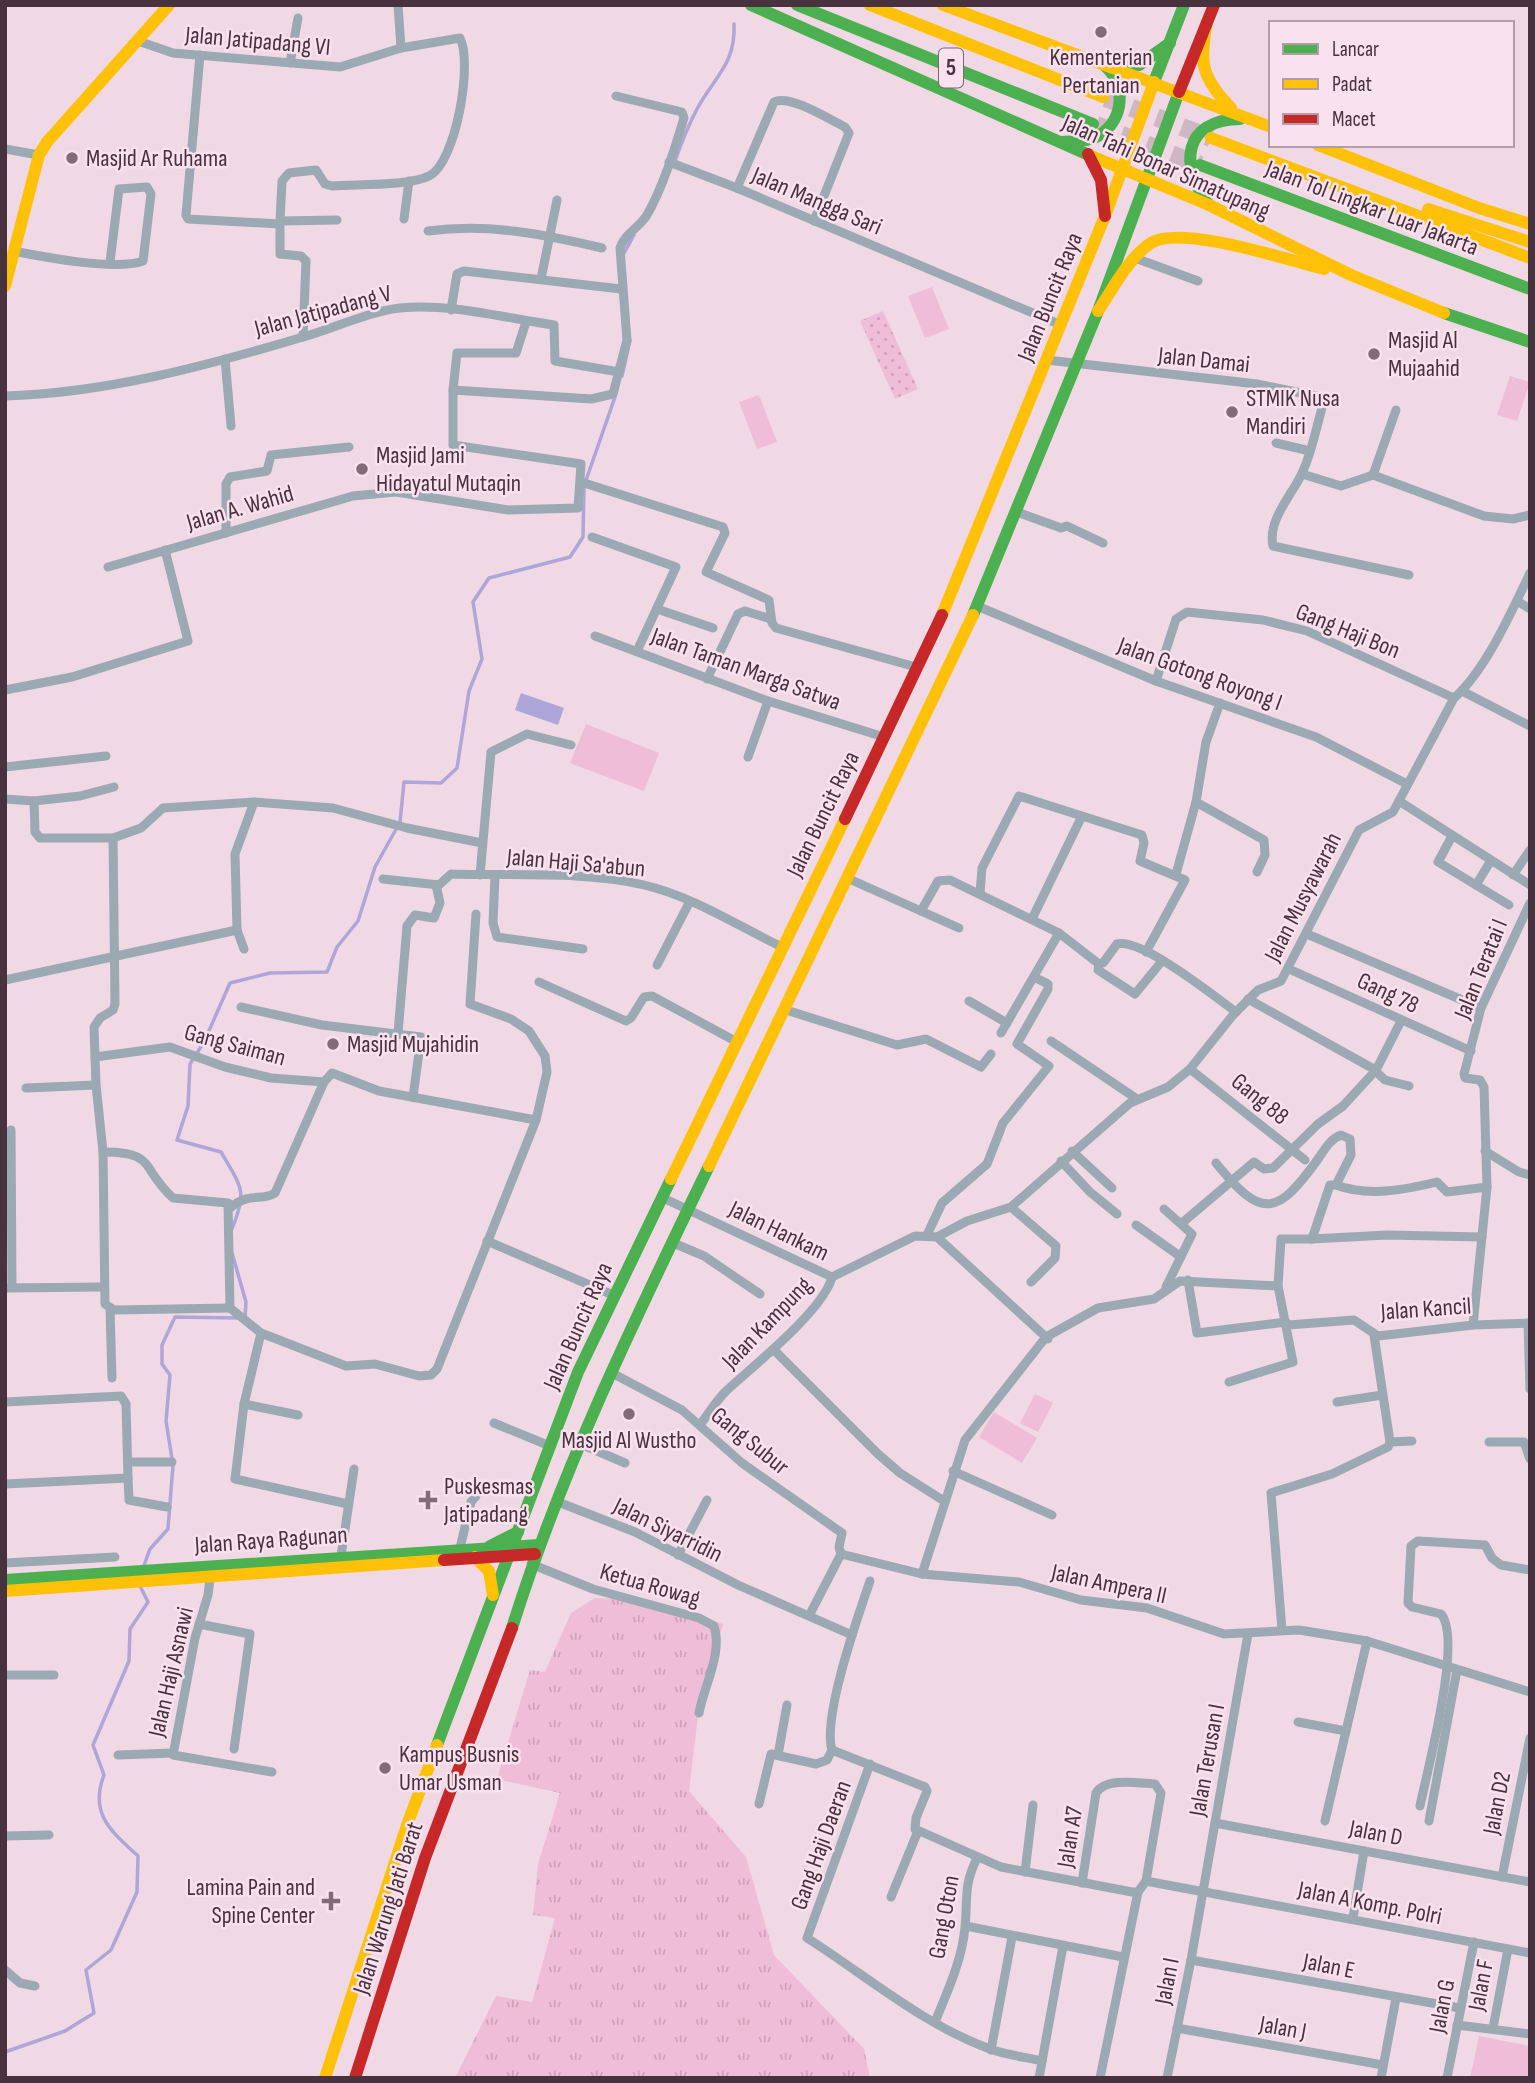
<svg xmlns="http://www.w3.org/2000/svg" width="1535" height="2083" font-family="'Sofia Sans Condensed',sans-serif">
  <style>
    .grass { fill: url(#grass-tufts) }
    .park { fill: url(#park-dots) }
    .pitch { fill: #efbdd8 }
    .water { fill: #aea6d8 }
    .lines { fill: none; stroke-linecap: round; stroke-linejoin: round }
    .stream { stroke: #aea6d8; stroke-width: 3.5 }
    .highway-tunnel { stroke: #ceb7c3; stroke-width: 18; stroke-dasharray: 18 9; stroke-linecap: butt }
    .street { stroke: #9ba9b2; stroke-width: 9 }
    .fast { stroke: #4caf50; stroke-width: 12 }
    .slow { stroke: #ffc107; stroke-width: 12 }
    .jam { stroke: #c62828; stroke-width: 12 }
    .poi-dot { fill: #836c78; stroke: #f9e2ee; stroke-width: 2.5 }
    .labels { text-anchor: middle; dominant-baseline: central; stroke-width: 5; stroke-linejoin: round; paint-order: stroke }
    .shield { fill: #f9e2ee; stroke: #7d6773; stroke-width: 2 }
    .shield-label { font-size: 23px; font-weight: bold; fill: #48323e }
    .street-label { font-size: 24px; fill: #48323e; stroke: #f9e2ee }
    .poi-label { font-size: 24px; fill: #48323e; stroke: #f9e2ee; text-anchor: start }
  </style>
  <defs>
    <pattern id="grass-tufts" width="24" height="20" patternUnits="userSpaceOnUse" patternTransform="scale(1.75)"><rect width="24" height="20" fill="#efbdd8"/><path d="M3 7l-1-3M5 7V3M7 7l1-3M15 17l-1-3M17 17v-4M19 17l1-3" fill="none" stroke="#cea3ba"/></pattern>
    <pattern id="park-dots" width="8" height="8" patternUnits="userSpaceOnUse" patternTransform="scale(1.75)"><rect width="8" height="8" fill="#efbdd8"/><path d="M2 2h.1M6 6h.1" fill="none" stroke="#cea3ba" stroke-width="1.8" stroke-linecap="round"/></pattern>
  </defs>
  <rect width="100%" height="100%" fill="#f0d8e4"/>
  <polygon class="grass" points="595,1598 630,1599 723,1624 700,1699 689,1791 746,1857 774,1955 864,2049 870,2078 455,2078 496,1996 532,2002 555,1918 533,1915 538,1864 560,1793 497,1779 530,1670 545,1672 571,1613"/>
  <polygon class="park" points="883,311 918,389 895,399 860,321"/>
  <g class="pitch">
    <polygon points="932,287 949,329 925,338 908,296"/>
    <polygon points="1510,376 1530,382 1517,421 1497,415"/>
    <polygon points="759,395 777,442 757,449 739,402"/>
    <polygon points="586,724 659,753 644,791 570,763"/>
    <polygon points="1035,1394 1053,1403 1038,1432 1020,1423"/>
    <polygon points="994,1412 1037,1438 1022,1463 979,1437"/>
    <polygon points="1479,2036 1530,2046 1530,2078 1470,2078"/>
  </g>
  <polygon class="water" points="521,693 564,708 558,725 515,710"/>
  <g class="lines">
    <g class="stream">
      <path d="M675 161C681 144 688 126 697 109 714 77 736 64 734 24"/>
      <polyline points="623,255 634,235"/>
      <polyline points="622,376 630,340"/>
      <path d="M231 1231C248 1191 242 1188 221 1152L177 1140 188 1106 190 1064 204 1042 230 983 270 973 327 972 337 947 358 921 375 867 400 822 404 782 441 783 457 768 469 691 482 659 473 602 489 578 570 557 583 537 584 486 615 397"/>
      <polyline points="232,1253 246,1302 245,1318"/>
      <polyline points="143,1568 150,1549 168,1529 173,1465 166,1421 170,1375 162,1364 162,1345 175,1317 237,1318"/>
      <path d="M5 2052 65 2031 94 2013 86 1970 111 1950 137 1892 138 1856C111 1831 89 1814 104 1775L93 1745 129 1661 130 1629 148 1602 140 1586"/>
    </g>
    <g class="highway-tunnel">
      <polyline points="1106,98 1211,138"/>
      <polyline points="1096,125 1200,165"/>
    </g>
    <g class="street">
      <polyline points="398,5 401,48"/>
      <path d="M138 41 173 53 340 67 401 48 460 38C473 63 456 163 429 176 410 186 356 184 332 186L325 184 316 170 289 173 282 181 280 221"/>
      <polyline points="200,55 186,215 188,219 280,224 280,221 337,220"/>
      <polyline points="290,63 298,18"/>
      <polyline points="5,149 39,155"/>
      <polyline points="669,162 737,188 1061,325"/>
      <path d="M737 188 774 102C789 94 829 119 845 127L849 133 814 221"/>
      <polyline points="404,219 409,181"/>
      <polyline points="280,224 280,254 301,256 306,261 303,337"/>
      <path d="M428 231C488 223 543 234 602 248"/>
      <path d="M13 251C44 257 115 271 143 261L151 194 147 187 119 189 110 262"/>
      <polyline points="1135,258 1198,281"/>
      <polyline points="541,279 557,200"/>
      <polyline points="451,310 457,274 464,271 621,289"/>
      <polyline points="225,359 231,426"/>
      <path d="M1047 360 1257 384 1316 396 1322 408C1316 429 1312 451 1303 471 1294 493 1267 519 1273 546L1409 575"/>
      <polyline points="453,390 457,353 516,353 526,322"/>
      <path d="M5 396C106 393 206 366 303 337 332 329 370 311 400 308 450 303 505 318 554 325L555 361 619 372"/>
      <polyline points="1276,443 1310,451"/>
      <polyline points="1302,474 1341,486 1373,475 1484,516 1513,519 1530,515"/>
      <polyline points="1373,475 1396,410"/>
      <polyline points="581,482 723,527 725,533 706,572 769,600 772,623 776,628 916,667"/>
      <polyline points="1017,512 1061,528 1067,526 1103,543"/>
      <polyline points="226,533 226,484 230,477 267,471 271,455 349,447"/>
      <polyline points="592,537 676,567 637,651"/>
      <path d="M108 567 353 496 396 492 508 510 578 508 581 464 453 445V390L591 399 613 394 627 340 620 248C624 234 640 227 647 215 664 185 674 150 684 118L682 112 616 96"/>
      <polyline points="1517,601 1530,609"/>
      <polyline points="977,606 1156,681 1316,737 1407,784"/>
      <polyline points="657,609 713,628"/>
      <polyline points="595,636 768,701 884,737"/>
      <polyline points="707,679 738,614 745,611 771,619"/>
      <polyline points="1156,681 1176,619 1187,612 1263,620 1307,631 1454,698"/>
      <polyline points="5,690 72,677 188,641 165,550"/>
      <polyline points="1462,691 1530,726"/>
      <polyline points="1220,703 1206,742 1196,802 1264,840 1265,855 1257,872"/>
      <polyline points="748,757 768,701"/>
      <polyline points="5,767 106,756"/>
      <polyline points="5,799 34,801 35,832 40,838 113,838 141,828 163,808 254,802 333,808 407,828 482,843"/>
      <polyline points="34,801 80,796 114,787"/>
      <polyline points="1399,801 1530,885"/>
      <polyline points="1452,836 1438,862 1476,885"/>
      <polyline points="113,838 115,1004 113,1010 100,1018 94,1027 96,1085 103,1152 105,1304 114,1310 230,1308"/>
      <polyline points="1490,862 1476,885 1509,905"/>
      <polyline points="1176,874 1196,802"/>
      <polyline points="480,875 491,752 527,734 571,745"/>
      <polyline points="495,875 493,923 497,937 583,949"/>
      <polyline points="1513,875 1530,850"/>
      <polyline points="847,878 959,928"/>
      <path d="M383 879 439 885 451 874C510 876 587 871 644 885 692 896 738 926 782 947"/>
      <polyline points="980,893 982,868 1019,796 1142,835 1144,843 1140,861 1185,880 1146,952"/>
      <polyline points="921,911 938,881 950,880 1059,933 1099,964"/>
      <polyline points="1032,919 1081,818"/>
      <polyline points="237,930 244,949"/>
      <polyline points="1307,934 1481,1008"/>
      <path d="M1099 964 1103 963 1117 944C1142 938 1214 996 1236 1012"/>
      <polyline points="1099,964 1098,970 1135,994 1162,961"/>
      <polyline points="657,965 689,903"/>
      <polyline points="1289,969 1471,1051"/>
      <polyline points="5,980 237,930 235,854 254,802"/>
      <polyline points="539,982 626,1021 631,1018 644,997 652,996 737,1042"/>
      <polyline points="1248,999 1372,1068 1385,1080 1409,1086"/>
      <polyline points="969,1001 1007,1023"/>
      <polyline points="241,1007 322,1025 421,1037 413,1097"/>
      <polyline points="783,1009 897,1045 926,1039 981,1067 991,1054"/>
      <polyline points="398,1033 407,926 415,915 434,918 440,903 436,885"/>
      <polyline points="1001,1033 1059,933"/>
      <polyline points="1051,1041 1137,1099"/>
      <polyline points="95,1057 170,1047 225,1067 271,1078 324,1082"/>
      <polyline points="1190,1069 1305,1160"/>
      <polyline points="26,1088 96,1085"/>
      <polyline points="11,1130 12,1287"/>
      <polyline points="1072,1151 1112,1188"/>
      <polyline points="1485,1151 1519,1172 1530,1175"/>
      <path d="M103 1152C157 1152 140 1168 173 1198L228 1203 230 1308 261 1333 346 1366 375 1364 419 1376 431 1375 437 1369 536 1120 547 1072 545 1056 529 1031 511 1019 470 1004 476 914"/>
      <polyline points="1061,1161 1090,1192 1117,1214"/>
      <path d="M1216 1163C1262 1220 1277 1216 1318 1159 1325 1149 1330 1139 1341 1135L1350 1139 1351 1155 1336 1185C1368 1197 1404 1190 1437 1182L1447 1192 1487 1187"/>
      <polyline points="1336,1185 1330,1185 1312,1239 1387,1235 1482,1237"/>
      <polyline points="661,1197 832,1277 915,1236 937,1237 1048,1339"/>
      <polyline points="1011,1207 1056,1246 1055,1258 1031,1282"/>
      <path d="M230 1208C250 1191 261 1202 275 1193L324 1082 332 1073 379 1091 536 1120"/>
      <polyline points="1164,1209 1192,1234 1166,1287"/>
      <polyline points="1182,1223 1254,1162 1264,1169 1273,1168 1318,1124 1343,1106 1376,1070 1401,1021"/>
      <polyline points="1136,1225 1181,1257"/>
      <polyline points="927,1235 942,1203 987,1164 1003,1123 1049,1066 1017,1044 1048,989 1048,984 1034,977"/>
      <path d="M937 1237 967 1221 1011 1207 1130 1103 1168 1087 1190 1069 1233 1015 1258 990 1281 981 1359 830 1393 812 1454 698C1485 671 1512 611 1530 573"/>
      <polyline points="487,1241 613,1295"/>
      <polyline points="671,1242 704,1256 760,1294"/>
      <polyline points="1188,1280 1197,1333 1286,1322"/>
      <polyline points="5,1288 104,1287"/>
      <polyline points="110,1309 112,1378"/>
      <polyline points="1528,1323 1530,1389"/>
      <polyline points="1288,1325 1354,1320 1378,1336 1473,1325 1530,1323"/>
      <polyline points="1473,1325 1487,1187 1484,1087 1480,1080 1465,1078 1464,1074 1481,1008 1530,903"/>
      <polyline points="261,1333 244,1404 235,1479 348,1504"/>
      <polyline points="774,1350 878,1454 900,1473 944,1501"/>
      <polyline points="610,1372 682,1410 742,1463 842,1533 839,1547 841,1554"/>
      <polyline points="1229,1382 1293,1362 1278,1286 1281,1239 1312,1239"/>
      <polyline points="5,1402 121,1396 126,1404 128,1478 5,1484"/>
      <polyline points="1337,1402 1382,1395"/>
      <polyline points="244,1404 298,1415"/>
      <polyline points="494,1423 550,1446"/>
      <path d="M700 1425C708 1414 716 1401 726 1391 752 1367 824 1310 832 1277"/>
      <polyline points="1390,1442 1412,1441"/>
      <polyline points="1489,1442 1524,1442 1530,1459"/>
      <polyline points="581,1444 625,1463"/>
      <polyline points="128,1462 172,1462"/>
      <polyline points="953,1471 1052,1515"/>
      <polyline points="128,1478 129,1500 167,1507"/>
      <polyline points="558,1502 635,1532 738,1585 852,1635"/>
      <polyline points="460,1548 471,1502 476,1496"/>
      <polyline points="678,1555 707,1500"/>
      <polyline points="341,1556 354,1469"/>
      <polyline points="5,1563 115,1557"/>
      <path d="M531 1564 593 1589 699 1618 714 1626C723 1653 704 1686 699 1713"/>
      <polyline points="211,1571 208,1595 195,1638 173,1755 272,1772"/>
      <polyline points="922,1574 965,1440 1046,1337 1098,1308 1154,1299 1180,1281 1278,1286"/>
      <polyline points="810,1614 841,1554 922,1574 1019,1582 1081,1600 1147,1608 1224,1634 1299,1630 1367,1641 1530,1692"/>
      <polyline points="199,1624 250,1634 234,1749"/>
      <polyline points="1282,1630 1271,1493 1332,1474 1388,1447 1390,1442 1374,1335"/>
      <polyline points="5,1675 54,1675"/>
      <polyline points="1298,1722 1346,1731"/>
      <polyline points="832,1750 925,1787 927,1791 916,1818 915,1829 1001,1867 1132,1892 1138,1892 1146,1881 1151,1882 1530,1953"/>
      <path d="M832 1750C822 1718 858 1616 870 1581"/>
      <polyline points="118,1755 173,1753"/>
      <polyline points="778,1755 787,1705"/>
      <path d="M870 1764 807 1938C867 1976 922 2024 990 2049 1006 2055 1025 2057 1042 2061"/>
      <polyline points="759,1804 771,1754 816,1764 827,1760 832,1750"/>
      <path d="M1420 1806C1427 1771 1463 1639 1441 1614L1412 1607 1408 1603 1411 1546 1418 1541 1485 1545 1492 1558 1501 1565 1530 1570"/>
      <polyline points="1325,1821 1367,1641"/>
      <polyline points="1429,1821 1457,1670"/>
      <polyline points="1215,1823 1530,1882"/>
      <polyline points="5,1836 49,1835"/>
      <polyline points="1025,1872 1033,1805"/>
      <polyline points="1502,1877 1530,1738"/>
      <path d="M1082 1883 1096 1793C1105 1777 1139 1783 1155 1784L1161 1793 1146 1881"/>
      <polyline points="891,1897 918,1831"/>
      <polyline points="1353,1918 1364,1851"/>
      <polyline points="966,1926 1123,1957"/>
      <polyline points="1191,1960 1460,2008"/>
      <polyline points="5,1970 20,1983 35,1986"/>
      <path d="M935 2022C947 1992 962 1961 965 1927 968 1898 963 1887 977 1858"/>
      <polyline points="1457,2025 1530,2034"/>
      <polyline points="1177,2028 1383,2065"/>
      <polyline points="1493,2028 1508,1949"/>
      <polyline points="991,2050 1012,1937"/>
      <polyline points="1039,2078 1063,1946"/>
      <polyline points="1100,2078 1138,1892"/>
      <polyline points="1167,2078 1191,1960 1248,1634"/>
      <polyline points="1381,2078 1396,1998"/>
      <polyline points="1447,2078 1474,1942"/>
    </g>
    <g class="fast">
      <polyline points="751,5 1089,155"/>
      <polyline points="797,5 1093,124"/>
      <polyline points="1119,68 1139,65 1170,43"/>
      <polyline points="1154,82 1184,5"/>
      <path d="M1062 142C1074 141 1089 142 1100 135 1125 118 1126 84 1104 65"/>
      <polyline points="1200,165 1530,289"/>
      <path d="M1209 205C1179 167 1182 120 1240 119"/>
      <polyline points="1444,313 1530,342"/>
      <polyline points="973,615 1098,311 1179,92"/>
      <polyline points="490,1546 518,1532"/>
      <polyline points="5,1580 539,1545"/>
      <path d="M512 1628C562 1468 636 1317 709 1166"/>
      <polyline points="437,1745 578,1372 671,1179"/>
    </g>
    <g class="slow">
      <polyline points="870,5 1103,97"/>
      <polyline points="943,5 1271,127"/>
      <path d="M1207 22C1199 63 1201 77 1231 108"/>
      <polyline points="1211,138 1530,258"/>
      <polyline points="1318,145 1479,208 1530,224"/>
      <polyline points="1089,155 1209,205 1351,275 1444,313"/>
      <polyline points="1428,209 1530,242"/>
      <polyline points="5,286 39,155 47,142 169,5"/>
      <path d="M1098 311C1113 289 1128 258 1151 243 1180 224 1288 260 1324 269"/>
      <polyline points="942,615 1105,216 1154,82"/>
      <polyline points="709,1166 973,615"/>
      <polyline points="671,1179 845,819"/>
      <polyline points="475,1557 489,1571 493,1595"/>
      <polyline points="5,1591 444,1560"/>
      <polyline points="325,2078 407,1825 437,1745"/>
    </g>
    <g class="jam">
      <polyline points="1179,92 1214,5"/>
      <polyline points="1088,154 1101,180 1105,216"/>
      <polyline points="845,819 942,615"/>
      <polyline points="444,1560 535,1554"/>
      <polyline points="355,2078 425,1858 512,1628"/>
    </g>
  </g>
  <g class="poi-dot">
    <circle cx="1101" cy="32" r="7"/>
    <circle cx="72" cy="158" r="7"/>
    <circle cx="1374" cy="354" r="7"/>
    <circle cx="1232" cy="412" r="7"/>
    <circle cx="362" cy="469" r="7"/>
    <circle cx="333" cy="1044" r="7"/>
    <circle cx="629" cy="1414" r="7"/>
    <path d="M424.5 1489.5h7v7h7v7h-7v7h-7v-7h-7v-7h7z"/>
    <circle cx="385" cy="1768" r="7"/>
    <path d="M327.5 1890.5h7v7h7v7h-7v7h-7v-7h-7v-7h7z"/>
  </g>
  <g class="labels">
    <rect class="shield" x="939" y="48.5" width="24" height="39" rx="5"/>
    <g class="shield-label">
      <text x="951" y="68">5</text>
    </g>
    <g class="street-label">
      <text transform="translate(258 41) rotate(5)">Jalan Jatipadang VI</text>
      <text transform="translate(1166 167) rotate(24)">Jalan Tahi Bonar Simatupang</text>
      <text transform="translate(817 201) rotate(23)">Jalan Mangga Sari</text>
      <text transform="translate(1372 208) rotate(21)">Jalan Tol Lingkar Luar Jakarta</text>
      <text transform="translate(1050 297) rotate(-68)">Jalan Buncit Raya</text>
      <text transform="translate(323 311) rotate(-15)">Jalan Jatipadang V</text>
      <text transform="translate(1204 360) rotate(6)">Jalan Damai</text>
      <text transform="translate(240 508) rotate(-16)">Jalan A. Wahid</text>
      <text transform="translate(1348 631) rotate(22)">Gang Haji Bon</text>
      <text transform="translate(746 669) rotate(20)">Jalan Taman Marga Satwa</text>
      <text transform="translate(1200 674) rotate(20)">Jalan Gotong Royong I</text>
      <text transform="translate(823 814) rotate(-64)">Jalan Buncit Raya</text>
      <text transform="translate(576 863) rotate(5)">Jalan Haji Sa'abun</text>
      <text transform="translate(1303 897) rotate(-63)">Jalan Musyawarah</text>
      <text transform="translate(1481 969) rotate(-68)">Jalan Teratai I</text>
      <text transform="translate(1388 993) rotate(25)">Gang 78</text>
      <text transform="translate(235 1045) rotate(15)">Gang Saiman</text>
      <text transform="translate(1260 1099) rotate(39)">Gang 88</text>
      <text transform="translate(779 1231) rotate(26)">Jalan Hankam</text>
      <text transform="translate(1426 1309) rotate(-4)">Jalan Kancil</text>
      <text transform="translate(767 1323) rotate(-46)">Jalan Kampung</text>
      <text transform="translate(578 1326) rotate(-66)">Jalan Buncit Raya</text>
      <text transform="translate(750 1441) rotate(39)">Gang Subur</text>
      <text transform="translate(668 1530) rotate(26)">Jalan Siyarridin</text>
      <text transform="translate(271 1540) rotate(-4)">Jalan Raya Ragunan</text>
      <text transform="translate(1109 1584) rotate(12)">Jalan Ampera II</text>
      <text transform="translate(650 1585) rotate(16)">Ketua Rowag</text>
      <text transform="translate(171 1672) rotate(-77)">Jalan Haji Asnawi</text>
      <text transform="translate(1207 1760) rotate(-80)">Jalan Terusan I</text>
      <text transform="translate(1497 1803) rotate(-79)">Jalan D2</text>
      <text transform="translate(1376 1833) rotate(11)">Jalan D</text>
      <text transform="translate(1070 1837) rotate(-81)">Jalan A7</text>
      <text transform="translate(821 1845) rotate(-70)">Gang Haji Daeran</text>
      <text transform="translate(1370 1903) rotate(11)">Jalan A Komp. Polri</text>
      <text transform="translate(388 1908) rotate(-72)">Jalan Warung Jati Barat</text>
      <text transform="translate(944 1917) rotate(-80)">Gang Oton</text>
      <text transform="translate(1329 1966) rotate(11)">Jalan E</text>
      <text transform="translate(1167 1981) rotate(-79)">Jalan I</text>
      <text transform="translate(1481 1985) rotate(-79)">Jalan F</text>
      <text transform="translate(1442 2006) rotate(-79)">Jalan G</text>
      <text transform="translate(1283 2028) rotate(10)">Jalan J</text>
    </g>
    <g class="poi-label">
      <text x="1101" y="57" text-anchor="middle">Kementerian<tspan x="1101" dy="28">Pertanian</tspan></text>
      <text x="86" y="158">Masjid Ar Ruhama</text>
      <text x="1388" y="340">Masjid Al<tspan x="1388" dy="28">Mujaahid</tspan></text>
      <text x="1246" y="398">STMIK Nusa<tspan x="1246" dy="28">Mandiri</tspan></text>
      <text x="376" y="455">Masjid Jami<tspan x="376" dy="28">Hidayatul Mutaqin</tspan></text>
      <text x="347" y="1044">Masjid Mujahidin</text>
      <text x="629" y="1440" text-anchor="middle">Masjid Al Wustho</text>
      <text x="444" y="1486">Puskesmas<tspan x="444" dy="28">Jatipadang</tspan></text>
      <text x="399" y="1754">Kampus Busnis<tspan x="399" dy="28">Umar Usman</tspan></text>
      <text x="315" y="1887" text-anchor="end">Lamina Pain and<tspan x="315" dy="28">Spine Center</tspan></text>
    </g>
  </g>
  <rect width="1535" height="2083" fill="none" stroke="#48323e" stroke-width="14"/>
  <rect x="1269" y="21" width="245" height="126" fill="#f9e2ee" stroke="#b29ca8" stroke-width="2"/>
  <rect x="1283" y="44" width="35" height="10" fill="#4caf50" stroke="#b29ca8" stroke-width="2"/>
  <text x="1332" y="56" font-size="21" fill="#48323e">Lancar</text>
  <rect x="1283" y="79" width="35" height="10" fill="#ffc107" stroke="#b29ca8" stroke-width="2"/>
  <text x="1332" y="91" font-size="21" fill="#48323e">Padat</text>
  <rect x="1283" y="114" width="35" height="10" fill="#c62828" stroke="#b29ca8" stroke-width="2"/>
  <text x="1332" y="126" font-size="21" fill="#48323e">Macet</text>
</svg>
